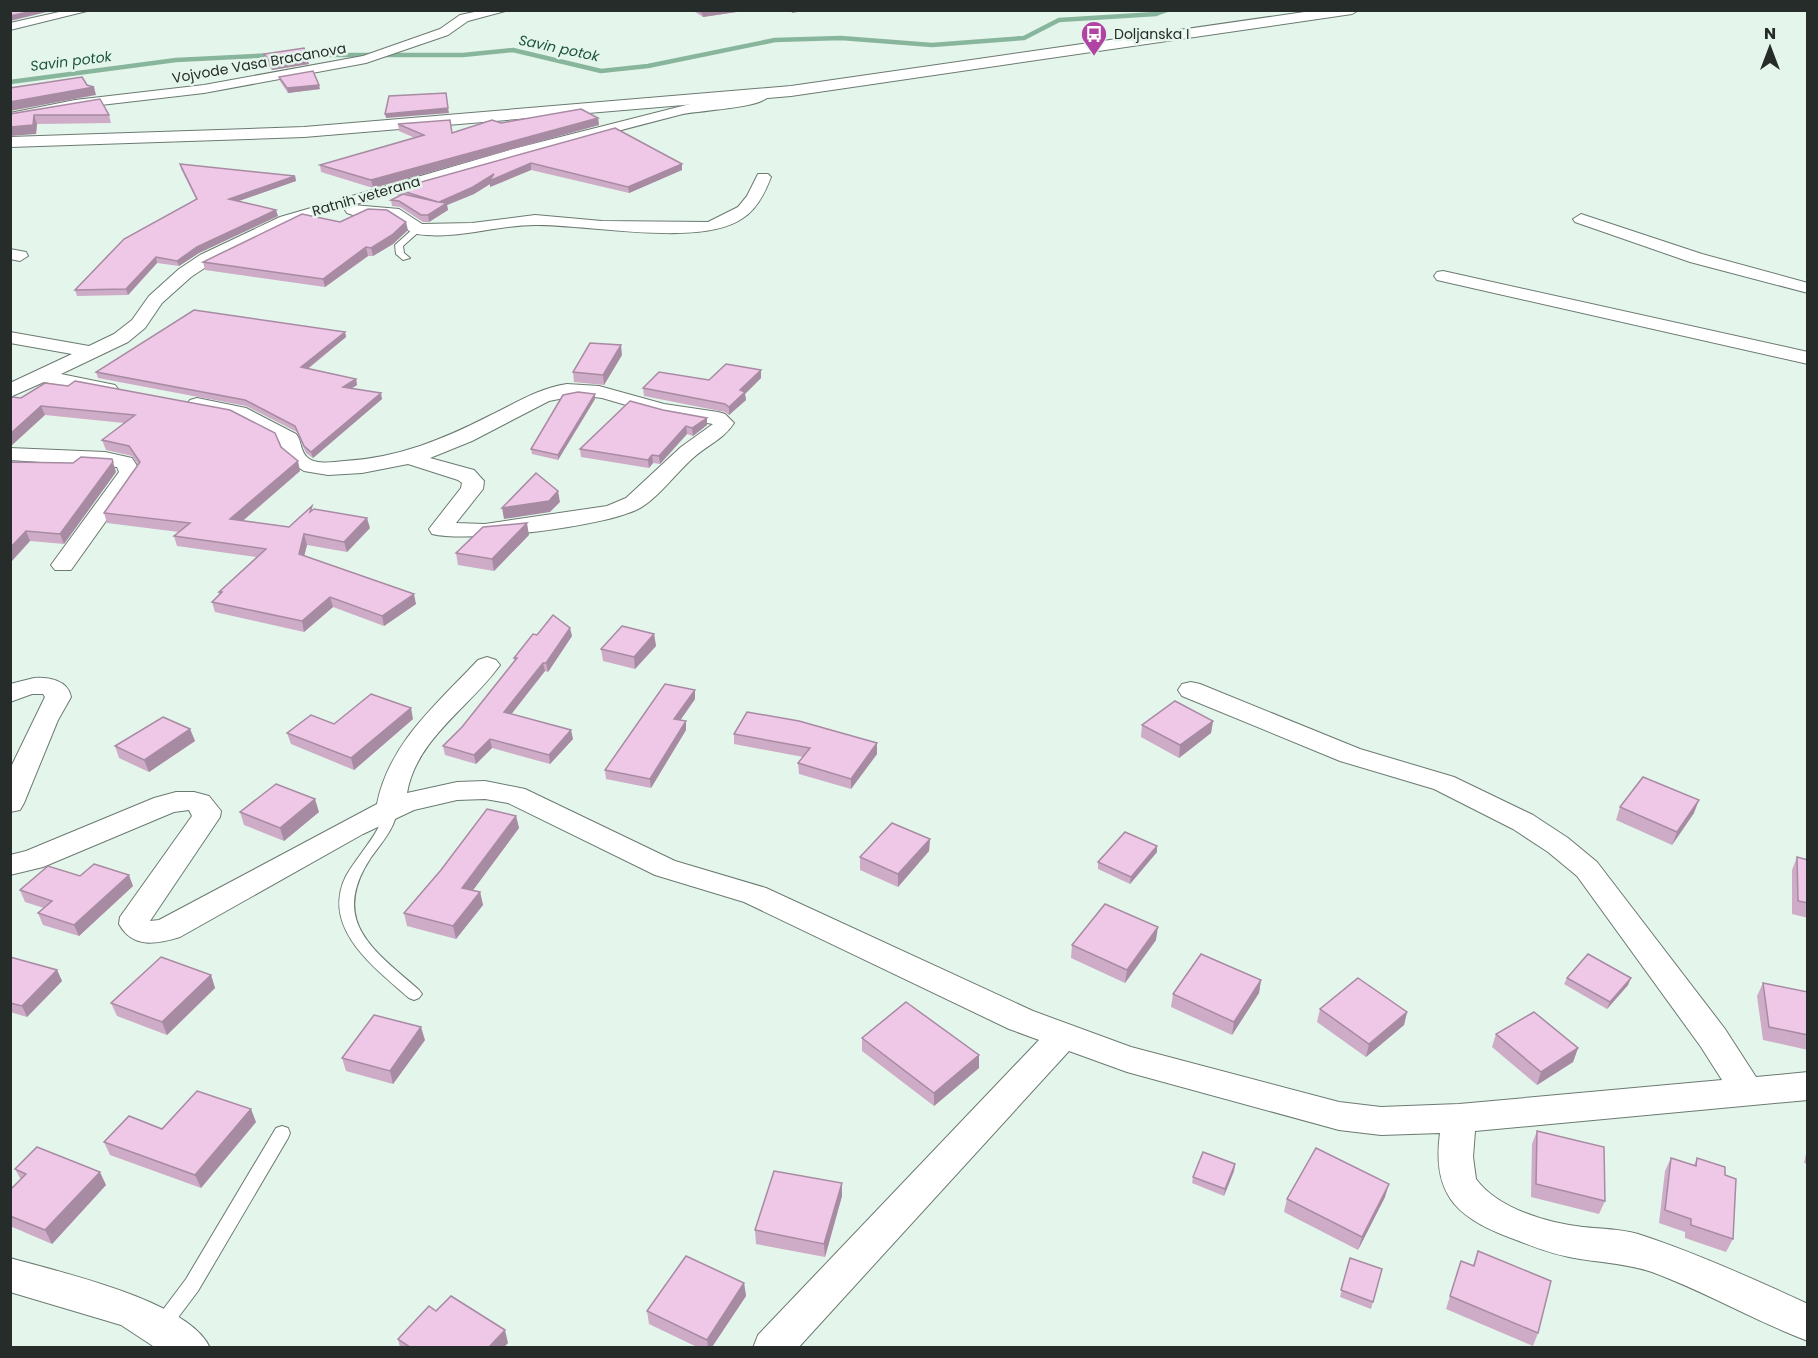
<svg xmlns="http://www.w3.org/2000/svg" width="1818" height="1358" font-family="Poppins,sans-serif">
  <style>
    .lines { fill: none; stroke-linecap: round; stroke-linejoin: round }
    .stream { stroke: #88b69d; stroke-width: 4.5 }
    .service-casing { stroke: #6b7a71; stroke-width: 2 }
    .minor-casing { stroke: #6b7a71; stroke-width: 2 }
    .tertiary-casing { stroke: #6b7a71; stroke-width: 2 }
    .service { fill: #fff; fill-rule: evenodd }
    .minor { fill: #fff; fill-rule: evenodd }
    .tertiary { fill: #fff; fill-rule: evenodd }
    .wall { fill: #ceabc7 }
    .shaded-wall { fill: #a78ba2 }
    .building { fill: #efc7e7; stroke: #a78ba2; stroke-width: 1.5 }
    .labels { text-anchor: middle; dominant-baseline: central; stroke-width: 5; stroke-linejoin: round; paint-order: stroke }
    .far-poi-label { font-size: 14px; fill: #262c29; stroke: #e4f5eb; text-anchor: start }
    .far-water-label { font-size: 14px; font-style: italic; fill: #1c543b; stroke: #e4f5eb }
    .far-street-label { font-size: 14px; fill: #262c29; stroke: #e4f5eb }
  </style>
  <rect width="100%" height="100%" fill="#e4f5eb"/>
  <g class="lines">
    <g class="stream">
      <polyline points="295,55 463,55 513,50 601,71 648,66 775,40 841,38 932,45 1024,38 1059,20 1156,14 1167,10"/>
      <polyline points="10,82 176,60 275,55"/>
    </g>
    <g class="service-casing">
      <g id="service">
        <polygon points="415,227 422,229 403,246 404,253 410,258 403,260 396,254 395,245"/>
        <path d="M391 803 396 804 398 807C395 829 382 842 370 859 329 922 375 951 419 990L422 994 419 998 414 1000 409 998C375 968 320 928 346 876 355 860 368 846 377 830 382 822 382 812 386 804Z"/>
        <polygon points="282,1126 288,1128 290,1133 288,1138 198,1291 168,1331 162,1333 156,1331 153,1325 156,1319 186,1279 276,1128"/>
      </g>
    </g>
    <g class="minor-casing">
      <g id="minor">
        <polygon points="68,10 91,10 10,30 10,23"/>
        <polygon points="484,10 509,10 468,21 448,35 366,63 204,93 75,108 10,121 10,113 75,100 204,85 363,56 440,29 460,15"/>
        <path d="M761 90 766 91 768 97C756 109 699 110 679 115 570 143 461 173 353 205L399 209 422 224 472 223 535 215 602 221 708 222 738 207 747 196 758 174H768L771 177C765 193 757 209 743 218 701 248 587 224 535 225 496 225 456 240 417 234 406 232 399 220 390 217 380 213 364 215 353 215L347 213 345 210 347 207 292 223 212 263 191 277 162 303 145 328 128 342 61 374 115 385 118 389 115 393 108 395 44 382 10 397V383L72 354 10 343V332L89 346 114 334 132 320 149 296 179 269 200 255 280 217 513 149 698 102 751 96Z"/>
        <polygon points="1581,214 1702,254 1808,283 1808,293 1690,262 1575,222 1573,219"/>
        <polygon points="10,249 26,252 28,256 20,261 10,259"/>
        <polygon points="1443,271 1808,352 1808,364 1437,280 1434,276 1437,272"/>
        <path d="M567 384 599 386 664 404 718 412 725 414 734 423C723 440 707 445 693 458 677 472 657 499 640 508 605 527 470 543 432 534L429 529 461 488 462 483 458 480 408 464 362 473 328 475 304 471 287 460 279 441 233 417 190 408 187 404 190 400 197 398 246 408 296 434C302 441 300 452 308 458 317 465 333 462 344 461 398 458 444 439 491 415 516 403 539 388 567 384ZM579 395 602 398 664 416 713 424 681 447 626 498 607 506 485 524 456 523 483 489 484 481 474 470 430 458 472 441 549 401Z"/>
        <polygon points="10,448 105,452 132,458 141,472 71,570 55,570 51,565 119,472 117,467 10,460"/>
        <path d="M487 657 496 660 500 665C470 707 416 739 407 793L457 782 485 781 525 789 675 861 766 888 1033 1011 1131 1047 1339 1102 1381 1107 1459 1104 1722 1080 1701 1047 1577 876 1548 852 1513 829 1434 789 1340 761 1182 696 1178 690 1182 684 1191 682 1200 684 1360 749 1454 777 1533 815 1568 838 1597 862 1725 1029 1756 1077 1808 1072V1100L1475 1131 1473 1157 1476 1179C1498 1209 1548 1223 1583 1227 1602 1229 1620 1229 1638 1234 1696 1253 1752 1278 1808 1304V1341C1755 1321 1706 1292 1652 1272 1628 1264 1606 1263 1580 1259 1559 1256 1539 1249 1519 1241 1461 1220 1431 1199 1440 1133L1381 1135 1339 1130 1127 1072 1069 1051 798 1348H753L758 1335 1039 1040 1009 1029 744 902 655 875 508 803 485 799 457 800 414 810 363 834 180 937C157 944 133 949 119 924L120 917 192 816 189 810 174 812 43 867 10 875V855L26 851 154 798 176 792H194L209 796 221 811 220 817 150 921 159 920 377 804C389 743 437 704 478 660Z"/>
        <path d="M34 678C48 677 68 680 71 697L58 720 24 803 20 810 10 812V769L45 697 43 694H32L10 702V684Z"/>
        <path d="M10 1258C59 1272 190 1301 210 1348H156L121 1325 10 1292Z"/>
      </g>
    </g>
    <g class="tertiary-casing">
      <polygon id="tertiary" points="1318,10 1359,10 1352,14 791,96 304,137 10,147 10,137 304,127 791,86"/>
    </g>
    <use href="#service" class="service"/>
    <use href="#minor" class="minor"/>
    <use href="#tertiary" class="tertiary"/>
  </g>
  <g class="wall">
    <polygon points="692,10 750,10 703,17"/>
    <polygon points="264,54 309,64 272,70 266,62"/>
    <polygon points="279,77 320,89 288,93 280,81"/>
    <polygon points="10,114 109,115 111,123 37,124 36,134"/>
    <polygon points="598,118 599,125 373,188 321,172 320,165 415,138 399,131 398,124 452,133 501,123"/>
    <polygon points="615,128 682,170 629,193 531,170 490,187 490,184 474,194 447,205 448,210 429,222 423,222 400,207 392,206 391,200 399,196 397,195 396,189"/>
    <polygon points="180,164 295,176 296,181 239,201 278,216 199,253 179,266 157,263 128,295 77,296 75,290 196,199 181,169"/>
    <polygon points="340,222 408,230 393,244 373,256 368,256 325,287 205,270 203,262"/>
    <polygon points="345,332 346,337 308,369 356,379 357,385 352,388 382,399 313,458 306,453 297,432 246,406 98,378 96,372"/>
    <polygon points="622,355 604,385 574,382 573,372"/>
    <polygon points="761,378 745,394 746,400 729,415 725,412 644,396 643,388 709,380"/>
    <polygon points="45,383 281,447 300,471 243,521 289,527 313,510 370,528 347,552 307,545 304,556 416,604 384,626 333,607 304,632 215,612 212,602 219,594 219,592 256,557 177,546 174,536 179,532 107,523 104,513 138,465 132,456 106,450 102,440 124,423 45,415 21,398"/>
    <polygon points="595,399 558,460 532,454 531,449"/>
    <polygon points="663,410 707,418 707,425 693,436 687,434 660,464 653,463 649,468 581,457 580,449"/>
    <polygon points="10,462 116,472 64,544 30,541 10,563"/>
    <polygon points="529,535 494,571 458,565 456,553"/>
    <polygon points="654,634 656,646 635,669 603,661 601,649"/>
    <polygon points="572,636 548,672 545,671 511,714 573,739 550,764 492,748 476,764 445,755 443,746 462,727 515,662 514,658"/>
    <polygon points="695,699 680,720 686,721 686,730 651,788 606,779 605,770"/>
    <polygon points="413,719 354,770 291,744 287,733 334,724"/>
    <polygon points="1213,721 1211,733 1179,758 1141,737 1142,725"/>
    <polygon points="190,729 195,741 149,772 119,758 115,746"/>
    <polygon points="734,734 877,754 851,789 799,774 798,763 803,757 734,744"/>
    <polygon points="1620,807 1694,813 1672,845 1616,820"/>
    <polygon points="240,812 319,812 284,841 244,825"/>
    <polygon points="516,816 519,828 473,890 480,892 483,905 456,939 407,926 404,913"/>
    <polygon points="930,839 929,851 898,887 860,870 860,857"/>
    <polygon points="1157,846 1157,852 1130,884 1098,869 1098,862"/>
    <polygon points="1797,857 1808,860 1808,918 1792,914 1792,870"/>
    <polygon points="133,886 79,936 43,925 38,913 44,908 25,902 20,890"/>
    <polygon points="1156,940 1125,983 1071,958 1072,945"/>
    <polygon points="10,957 57,970 62,981 27,1017 10,1012"/>
    <polygon points="211,975 215,988 167,1035 117,1016 111,1003"/>
    <polygon points="1567,978 1628,985 1607,1009 1564,984"/>
    <polygon points="1261,980 1259,993 1232,1035 1171,1007 1173,994"/>
    <polygon points="1763,983 1808,992 1808,1050 1763,1040 1757,996"/>
    <polygon points="1320,1009 1407,1012 1404,1025 1366,1057 1317,1022"/>
    <polygon points="1496,1034 1578,1048 1573,1062 1537,1085 1492,1047"/>
    <polygon points="862,1038 979,1055 979,1068 934,1106 862,1051"/>
    <polygon points="425,1040 393,1084 346,1071 342,1058"/>
    <polygon points="256,1122 201,1188 110,1155 104,1142 162,1129"/>
    <polygon points="1537,1131 1605,1201 1599,1214 1531,1197 1532,1144"/>
    <polygon points="1808,1145 1808,1164 1804,1163"/>
    <polygon points="1671,1158 1694,1165 1697,1158 1725,1175 1733,1239 1726,1252 1685,1238 1685,1232 1659,1223 1665,1171"/>
    <polygon points="1235,1164 1234,1171 1224,1196 1192,1183 1193,1177"/>
    <polygon points="15,1169 106,1185 52,1244 10,1226 10,1190 21,1180"/>
    <polygon points="842,1183 842,1196 825,1257 756,1244 755,1230"/>
    <polygon points="1385,1197 1358,1250 1284,1212 1287,1199"/>
    <polygon points="1478,1251 1538,1333 1533,1346 1446,1309 1461,1261 1473,1265"/>
    <polygon points="1350,1258 1382,1269 1371,1309 1340,1297"/>
    <polygon points="744,1283 746,1296 712,1347 697,1347 649,1324 647,1311"/>
    <polygon points="436,1311 508,1343 504,1347 400,1347 398,1339"/>
  </g>
  <g class="shaded-wall">
    <polygon points="37,10 55,10 10,21 10,16"/>
    <polygon points="721,10 750,10 703,17 702,13"/>
    <polygon points="791,10 808,10 792,13"/>
    <polygon points="307,56 309,64 272,70 270,62"/>
    <polygon points="319,85 320,89 288,93 287,88"/>
    <polygon points="94,87 96,95 10,111 10,102"/>
    <polygon points="448,108 449,113 386,118 385,114"/>
    <polygon points="34,115 37,124 36,134 10,136 10,127"/>
    <polygon points="598,118 599,125 373,188 371,180"/>
    <polygon points="531,163 531,170 490,187 490,184 474,194 447,205 448,210 429,222 428,215 439,202 494,174"/>
    <polygon points="682,164 682,170 629,193 628,187"/>
    <polygon points="295,176 296,181 230,204 229,199"/>
    <polygon points="276,210 278,216 199,253 179,266 177,261 197,247"/>
    <polygon points="406,222 408,230 393,244 373,256 371,248"/>
    <polygon points="366,247 368,256 325,287 323,279"/>
    <polygon points="156,257 157,263 128,295 126,289"/>
    <polygon points="345,332 346,337 302,373 301,367"/>
    <polygon points="621,345 622,355 604,385 603,375"/>
    <polygon points="761,370 761,378 745,394 746,400 729,415 729,407 740,390"/>
    <polygon points="356,379 357,385 344,393 343,387"/>
    <polygon points="381,393 382,399 313,458 311,452"/>
    <polygon points="595,394 595,399 558,460 558,455"/>
    <polygon points="41,406 45,415 10,447 10,434"/>
    <polygon points="707,418 707,425 693,436 692,428"/>
    <polygon points="686,426 687,434 660,464 659,456"/>
    <polygon points="652,455 653,463 649,468 648,460"/>
    <polygon points="298,461 300,471 233,529 230,519"/>
    <polygon points="113,462 116,472 64,544 60,534"/>
    <polygon points="558,491 560,502 550,512 504,519 502,508"/>
    <polygon points="367,518 370,528 347,552 344,542"/>
    <polygon points="527,523 529,535 494,571 492,559"/>
    <polygon points="26,531 30,541 10,563 10,548"/>
    <polygon points="304,534 307,545 302,564 299,554"/>
    <polygon points="414,594 416,604 384,626 382,616"/>
    <polygon points="330,597 333,607 304,632 302,621"/>
    <polygon points="570,628 572,636 548,672 546,663"/>
    <polygon points="654,634 656,646 635,669 634,657"/>
    <polygon points="543,663 545,671 506,721 504,712"/>
    <polygon points="695,690 695,699 675,728 674,719"/>
    <polygon points="411,708 413,719 354,770 351,758"/>
    <polygon points="686,721 686,730 651,788 650,779"/>
    <polygon points="1213,721 1211,733 1179,758 1180,745"/>
    <polygon points="190,729 195,741 149,772 144,760"/>
    <polygon points="571,730 573,739 550,764 549,755"/>
    <polygon points="490,739 492,748 476,764 474,755"/>
    <polygon points="877,743 877,754 851,789 851,779"/>
    <polygon points="315,799 319,812 284,841 280,828"/>
    <polygon points="1699,800 1694,813 1672,845 1677,832"/>
    <polygon points="516,816 519,828 465,901 462,888"/>
    <polygon points="930,839 929,851 898,887 898,874"/>
    <polygon points="1157,846 1157,852 1130,884 1131,877"/>
    <polygon points="129,875 133,886 79,936 74,925"/>
    <polygon points="480,892 483,905 456,939 453,926"/>
    <polygon points="1158,927 1156,940 1125,983 1127,970"/>
    <polygon points="57,970 62,981 27,1017 22,1006"/>
    <polygon points="211,975 215,988 167,1035 162,1022"/>
    <polygon points="1631,978 1628,985 1607,1009 1610,1002"/>
    <polygon points="1261,980 1259,993 1232,1035 1234,1022"/>
    <polygon points="1407,1012 1404,1025 1366,1057 1369,1044"/>
    <polygon points="421,1027 425,1040 393,1084 390,1071"/>
    <polygon points="1578,1048 1573,1062 1537,1085 1541,1072"/>
    <polygon points="979,1055 979,1068 934,1106 934,1093"/>
    <polygon points="251,1109 256,1122 201,1188 195,1175"/>
    <polygon points="1235,1164 1234,1171 1224,1196 1225,1189"/>
    <polygon points="100,1172 106,1185 52,1244 45,1230"/>
    <polygon points="842,1183 842,1196 825,1257 824,1244"/>
    <polygon points="1389,1184 1385,1197 1358,1250 1362,1237"/>
    <polygon points="744,1283 746,1296 712,1347 708,1347 707,1340"/>
    <polygon points="505,1330 508,1343 504,1347 489,1347"/>
  </g>
  <g class="building">
    <polygon points="10,10 37,10 10,16"/>
    <polygon points="698,10 721,10 702,13"/>
    <polygon points="304,48 307,56 270,62 264,54"/>
    <polygon points="313,71 319,85 287,88 279,77"/>
    <polygon points="82,77 87,85 94,87 10,102 10,88"/>
    <polygon points="446,93 448,108 385,114 389,96"/>
    <polygon points="100,99 109,115 34,115 33,125 10,127 10,114"/>
    <polygon points="581,109 598,118 371,180 320,165 424,135 398,124 450,120 452,133 492,120 501,123"/>
    <polygon points="615,128 682,164 628,187 531,163 489,181 494,174 473,187 439,202 447,203 428,215 421,215 399,201 391,200 403,194 438,202 396,189"/>
    <polygon points="180,164 295,176 229,199 276,210 197,247 177,261 156,257 126,289 75,290 124,239 197,199"/>
    <polygon points="368,209 387,210 406,222 392,235 371,248 366,247 323,279 203,262 302,214 340,222"/>
    <polygon points="194,310 345,332 301,367 356,379 343,387 381,393 311,452 304,446 295,426 245,400 96,372"/>
    <polygon points="590,343 621,345 603,375 573,372"/>
    <polygon points="726,364 761,370 740,390 745,392 729,407 725,404 643,388 659,372 709,380"/>
    <polygon points="75,381 230,410 275,433 281,447 298,461 230,519 289,527 312,506 310,512 314,509 367,518 344,542 304,534 299,554 414,594 382,616 330,597 302,621 212,602 222,592 219,592 266,549 174,536 190,523 104,513 140,462 129,446 102,440 135,415 41,406 10,434 10,398 12,397 21,398 45,383 68,386"/>
    <polygon points="578,392 595,394 558,455 531,449 563,395"/>
    <polygon points="630,401 663,410 707,418 692,428 686,426 659,456 652,455 648,460 580,449"/>
    <polygon points="81,457 112,459 113,462 60,534 26,531 10,548 10,462 73,463"/>
    <polygon points="536,473 558,491 549,501 502,508"/>
    <polygon points="527,523 492,559 456,553 483,527"/>
    <polygon points="553,615 570,628 546,663 543,663 504,712 571,730 549,755 490,739 474,755 443,746 462,727 517,658 514,658 533,634 537,635"/>
    <polygon points="622,626 654,634 634,657 601,649"/>
    <polygon points="665,684 695,690 674,719 686,721 650,779 605,770"/>
    <polygon points="371,694 411,708 351,758 287,733 311,715 334,724"/>
    <polygon points="1175,701 1213,721 1180,745 1142,725"/>
    <polygon points="747,712 799,721 877,743 851,779 798,763 810,748 734,734"/>
    <polygon points="163,717 190,729 144,760 115,746"/>
    <polygon points="1643,777 1699,800 1677,832 1620,807"/>
    <polygon points="276,784 315,799 280,828 240,812"/>
    <polygon points="487,809 516,816 462,888 480,892 453,926 404,913 441,870"/>
    <polygon points="892,823 930,839 898,874 860,857"/>
    <polygon points="1125,832 1157,846 1131,877 1098,862"/>
    <polygon points="1797,857 1808,860 1808,903 1798,901"/>
    <polygon points="94,864 129,875 74,925 38,913 52,901 20,890 48,866 80,876"/>
    <polygon points="1105,904 1158,927 1127,970 1072,945"/>
    <polygon points="1201,954 1261,980 1234,1022 1173,994"/>
    <polygon points="1588,954 1631,978 1610,1002 1567,978"/>
    <polygon points="10,957 57,970 22,1006 10,1003"/>
    <polygon points="161,957 211,975 162,1022 111,1003"/>
    <polygon points="1358,978 1407,1012 1369,1044 1320,1009"/>
    <polygon points="1763,983 1808,992 1808,1035 1769,1027"/>
    <polygon points="906,1002 979,1055 934,1093 862,1038"/>
    <polygon points="1534,1012 1578,1048 1541,1072 1496,1034"/>
    <polygon points="374,1015 421,1027 390,1071 342,1058"/>
    <polygon points="197,1091 251,1109 195,1175 104,1142 129,1116 162,1129"/>
    <polygon points="1537,1131 1604,1147 1605,1201 1536,1184"/>
    <polygon points="37,1147 100,1172 45,1230 10,1216 10,1190 26,1174 15,1169"/>
    <polygon points="1316,1148 1389,1184 1362,1237 1287,1199"/>
    <polygon points="1203,1152 1235,1164 1225,1189 1193,1177"/>
    <polygon points="1671,1158 1696,1166 1697,1158 1725,1167 1725,1175 1736,1179 1733,1239 1691,1225 1691,1219 1665,1210"/>
    <polygon points="774,1171 842,1183 824,1244 755,1230"/>
    <polygon points="1478,1251 1551,1281 1538,1333 1450,1296 1461,1261 1474,1266"/>
    <polygon points="686,1256 744,1283 707,1340 647,1311"/>
    <polygon points="1350,1258 1382,1269 1373,1302 1341,1290"/>
    <polygon points="451,1296 505,1330 489,1347 410,1347 398,1339 429,1306 436,1311"/>
  </g>
  <defs>
    <g id="bus-pin" transform="scale(1.35)"><path d="M0 17L-7.5 6A9.5 9.5 0 1 1 7.5 6Z" fill="#b144a3" stroke="#e4f5eb"/><path d="M-5-6H5V4H4V6H2V4H-2V6H-4V4H-5ZM-3.5-4V0h7V-4ZM-3.5 1.2v1.5H-2V1.2ZM2 1.2v1.5H3.5V1.2Z" fill="#fff"/></g>
  </defs>
  <g fill-rule="evenodd">
    <use href="#bus-pin" x="1094" y="34"/>
  </g>
  <g class="labels">
    <g class="far-poi-label">
      <text x="1114" y="34">Doljanska I</text>
    </g>
    <g class="far-water-label">
      <text transform="translate(559 48) rotate(12)">Savin potok</text>
      <text transform="translate(71 61) rotate(-7)">Savin potok</text>
    </g>
    <g class="far-street-label">
      <text transform="translate(259 63) rotate(-10)">Vojvode Vasa Bracanova</text>
      <text transform="translate(366 196) rotate(-16)">Ratnih veterana</text>
    </g>
  </g>
  <rect width="1818" height="1358" fill="none" stroke="#262c29" stroke-width="24"/>
  <g transform="translate(1770 48)" stroke="#e4f5eb" stroke-width="4.5" paint-order="stroke">
  <path d="M0-4.5L10 22L0 15L-10 22Z" fill="#262c29"/>
  <text y="-9" font-size="16" font-weight="bold" text-anchor="middle" fill="#262c29">N</text>
  </g>
</svg>
